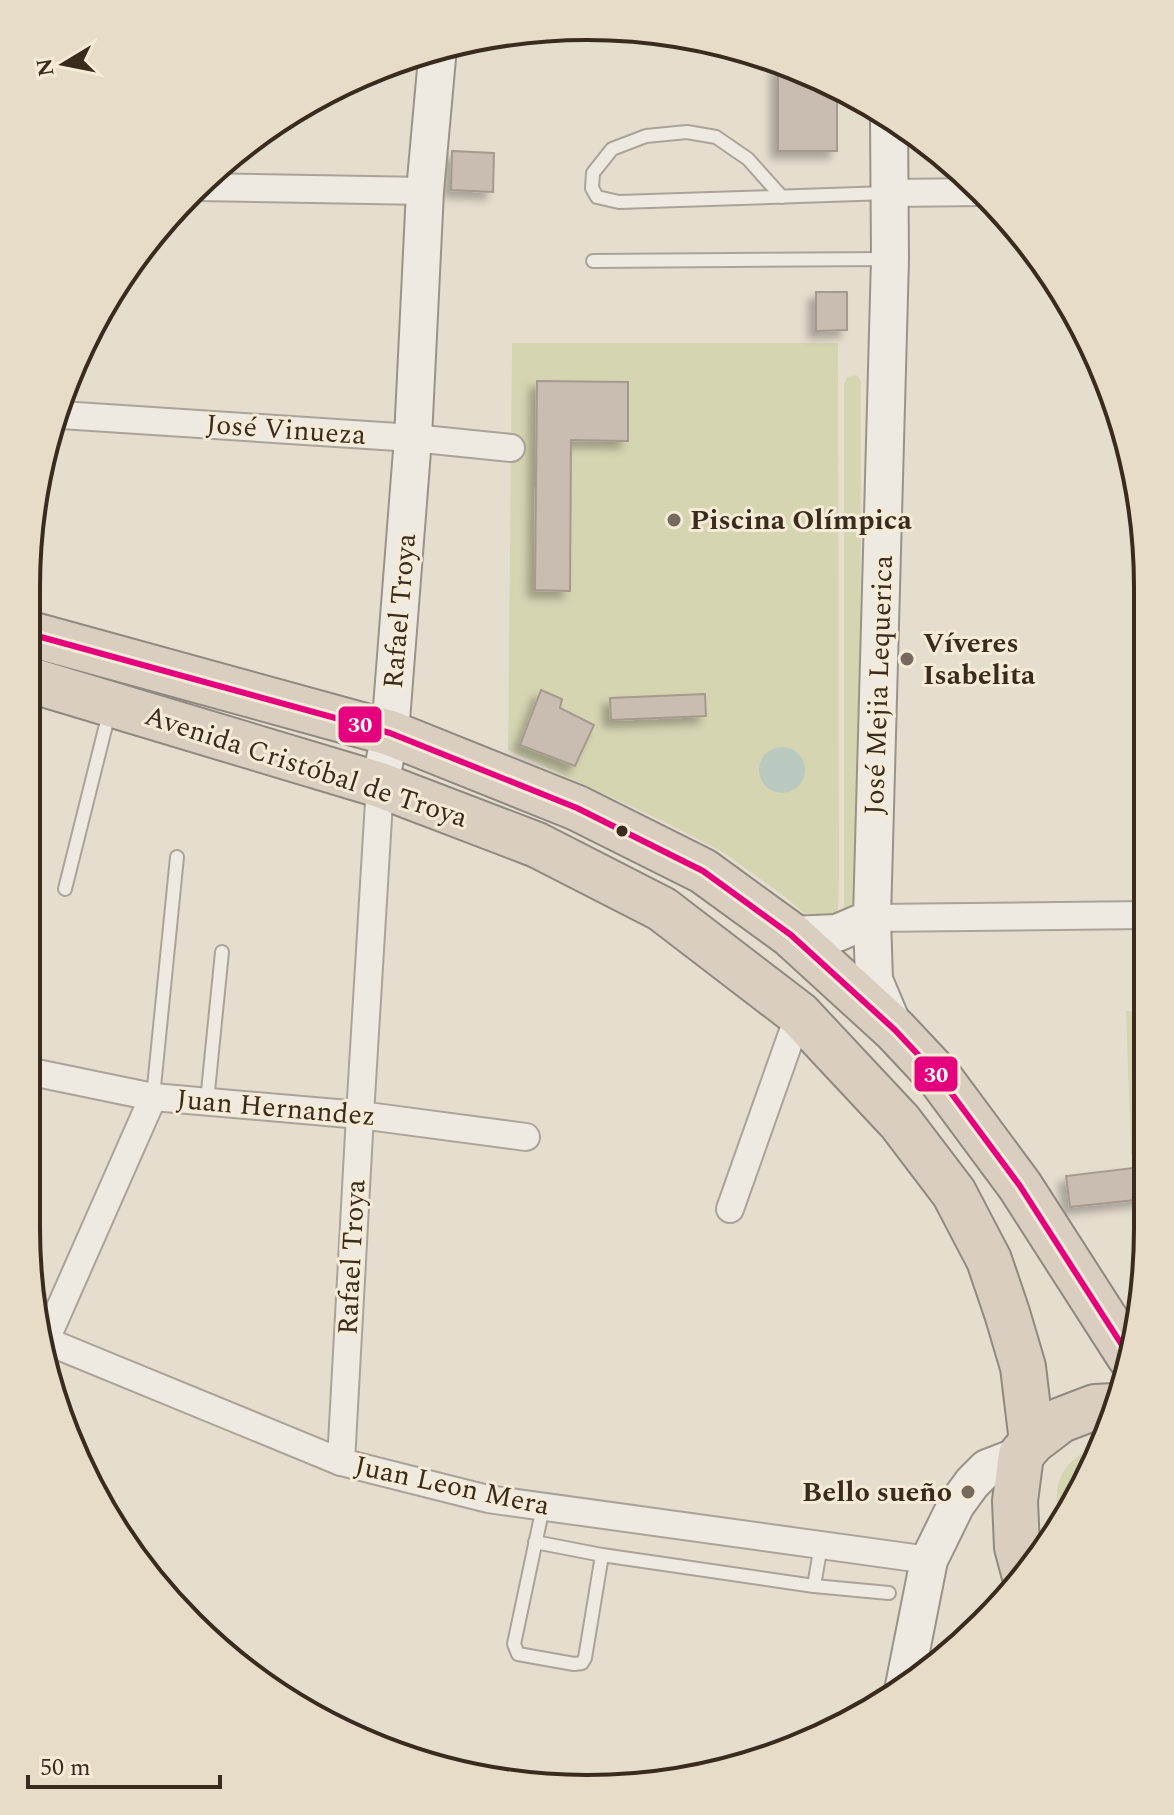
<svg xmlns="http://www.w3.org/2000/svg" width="1174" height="1815" font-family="Spectral,serif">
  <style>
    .green { fill: #d6d5b2 }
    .water { fill: #bacac0 }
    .building { fill: #c9bcb0; stroke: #a69a8e; stroke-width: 2; filter: url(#shadow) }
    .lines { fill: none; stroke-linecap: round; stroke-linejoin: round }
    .lane-casing { stroke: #aba398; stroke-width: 16 }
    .street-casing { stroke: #aba398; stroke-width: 30 }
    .secondary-casing { stroke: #9a9388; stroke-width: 40 }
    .highway-casing { stroke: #90897f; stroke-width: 48 }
    .lane { stroke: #eee9e1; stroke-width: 12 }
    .street { stroke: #eee9e1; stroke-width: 26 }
    .secondary { stroke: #eee9e1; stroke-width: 36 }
    .highway { stroke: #d9cec0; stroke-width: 44 }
    .bus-1-casing { stroke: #f6ebd6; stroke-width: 12 }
    .bus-1 { stroke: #e5007d; stroke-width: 6 }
    .poi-dot { fill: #766a5d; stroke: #f6ebd6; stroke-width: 3 }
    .bus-dot { fill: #3a2b1f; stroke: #f6ebd6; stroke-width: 3 }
    .labels { text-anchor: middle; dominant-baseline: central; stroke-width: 6; stroke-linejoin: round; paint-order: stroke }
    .street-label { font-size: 28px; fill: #3a2b1f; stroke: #f6ebd6 }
    .poi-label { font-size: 28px; font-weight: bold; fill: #3a2b1f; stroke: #f6ebd6; text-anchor: start }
    .rim { fill: none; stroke: #3a2b1f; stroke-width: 4 }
    .line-badge { stroke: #f6ebd6; stroke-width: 3 }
    .badge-label { font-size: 22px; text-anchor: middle; font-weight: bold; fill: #fff }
  </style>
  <defs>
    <filter id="shadow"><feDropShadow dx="-7" dy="7" stdDeviation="4" flood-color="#0004"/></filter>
  </defs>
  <rect width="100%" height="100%" fill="#e5decf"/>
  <g class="green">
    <polygon points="512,343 838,343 839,877 838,909 837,918 807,916 784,896 724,853 669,824 508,750"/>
    <path d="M856 375 859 377 861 382 860 884C857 896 855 904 844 910V384L847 377Z"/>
    <polygon points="1126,1011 1145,1011 1144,1188 1141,1161 1131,1154"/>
    <path d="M1105 1443 1059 1517C1050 1476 1068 1456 1105 1443Z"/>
  </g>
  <circle class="water" cx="782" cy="770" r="23"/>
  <g class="building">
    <polygon points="778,66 791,67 837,87 837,151 778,151"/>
    <polygon points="452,151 494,153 493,192 451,190"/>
    <polygon points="816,292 847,292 847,330 816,331"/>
    <polygon points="537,381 628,382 628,441 571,440 570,591 535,590"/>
    <polygon points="541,690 562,699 560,708 594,725 575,766 520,745"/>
    <polygon points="705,694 706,716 611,720 610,698"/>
    <polygon points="1141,1167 1144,1199 1070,1207 1066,1176"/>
  </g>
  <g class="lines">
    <g class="lane-casing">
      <g id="lane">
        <polyline points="782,197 748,159 716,137 687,132 646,136 612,149 593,173 592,188 597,197 619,202 888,193"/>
        <polyline points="593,261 887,259"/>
        <polyline points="65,889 109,713"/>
        <polyline points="153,1097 177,857"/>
        <polyline points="207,1101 222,952"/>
        <polyline points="543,1507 514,1644 518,1654 574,1664 582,1663 585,1658 602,1555 814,1586 889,1593"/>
        <polyline points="535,1542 602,1555"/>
        <polyline points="814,1586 821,1545"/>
      </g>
    </g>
    <g class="street-casing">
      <g id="street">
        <polyline points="198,187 425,191"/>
        <polyline points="890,193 982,192"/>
        <polyline points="61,415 413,438 511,448"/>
        <polyline points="872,918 1145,915"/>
        <polyline points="27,1071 153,1097 360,1115 526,1137"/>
        <polyline points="730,1209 799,1014"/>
        <polyline points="44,1340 341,1462 488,1499 929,1560"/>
        <polyline points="45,1342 153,1097"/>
        <polyline points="341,1462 360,1115 380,785"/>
      </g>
    </g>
    <g class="secondary-casing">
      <g id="secondary">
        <polyline points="380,785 390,733 413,438 425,191 438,47"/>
        <polyline points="872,918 874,980 893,1025"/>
        <polyline points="791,935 837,933 872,918 890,259 889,117"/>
        <polyline points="903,1691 929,1560 956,1505 972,1483 987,1468 1021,1455"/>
      </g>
    </g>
    <g class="highway-casing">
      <g id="highway">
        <polyline points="30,634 390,733 577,808 703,871 791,935 895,1030 940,1078 1020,1186 1129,1356"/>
        <polyline points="30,680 380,785 537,845 662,909 799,1014 900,1122 954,1193 989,1260 1007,1313 1023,1367 1032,1442"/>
        <polyline points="1024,1573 1017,1547 1015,1501 1021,1455 1032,1442 1061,1420 1095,1407 1115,1406"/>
      </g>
    </g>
    <use href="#lane" class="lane"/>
    <use href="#street" class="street"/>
    <use href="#secondary" class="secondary"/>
    <use href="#highway" class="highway"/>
    <g class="bus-1-casing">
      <polyline id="bus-1" points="30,634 390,733 577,808 703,871 791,935 895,1030 940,1078 1020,1186 1129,1356"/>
    </g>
    <use href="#bus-1" class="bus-1"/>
  </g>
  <g class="poi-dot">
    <circle cx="674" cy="520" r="8"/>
    <circle cx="907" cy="659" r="8"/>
    <circle cx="968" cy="1492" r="8"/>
  </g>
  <circle class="bus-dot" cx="622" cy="831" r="7"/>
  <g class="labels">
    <g class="street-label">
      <text transform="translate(286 430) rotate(4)">José Vinueza</text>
      <text transform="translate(400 611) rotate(-85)">Rafael Troya</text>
      <text transform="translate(879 685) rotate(-88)">José Mejia Lequerica</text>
      <text transform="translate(306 767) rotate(18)">Avenida Cristóbal de Troya</text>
      <text transform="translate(276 1108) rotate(5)">Juan Hernandez</text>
      <text transform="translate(352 1257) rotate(-87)">Rafael Troya</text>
      <text transform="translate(452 1486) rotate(12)">Juan Leon Mera</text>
    </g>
    <g class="poi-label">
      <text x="690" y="520">Piscina Olímpica</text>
      <text x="923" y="643">Víveres<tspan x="923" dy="32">Isabelita</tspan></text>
      <text x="952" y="1492" text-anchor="end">Bello sueño</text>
    </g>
  </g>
  <path d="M0 0H1174V1815H0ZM587 40H587A547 547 0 0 1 1134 587V1228A547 547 0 0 1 587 1775H587A547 547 0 0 1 40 1228V587A547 547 0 0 1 587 40Z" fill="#e7dcc7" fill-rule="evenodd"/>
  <path class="rim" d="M587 40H587A547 547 0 0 1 1134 587V1228A547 547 0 0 1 587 1775H587A547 547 0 0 1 40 1228V587A547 547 0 0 1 587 40Z"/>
  <g class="line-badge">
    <rect x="337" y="705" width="46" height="39" rx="8" fill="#e5007d"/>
    <rect x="913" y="1055" width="46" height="38" rx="8" fill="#e5007d"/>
  </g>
  <g class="badge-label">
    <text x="360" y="732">30</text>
    <text x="936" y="1082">30</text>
  </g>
  <g transform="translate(64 64) rotate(260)" stroke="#f6ebd6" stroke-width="6" paint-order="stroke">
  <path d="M0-6L14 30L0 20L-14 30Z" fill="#3a2b1f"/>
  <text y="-12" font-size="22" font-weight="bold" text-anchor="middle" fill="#3a2b1f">N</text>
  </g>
  <path d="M28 1775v12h192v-12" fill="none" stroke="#3a2b1f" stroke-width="4"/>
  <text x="40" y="1775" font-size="24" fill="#3a2b1f" stroke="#f6ebd6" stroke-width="6" paint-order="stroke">50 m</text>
</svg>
